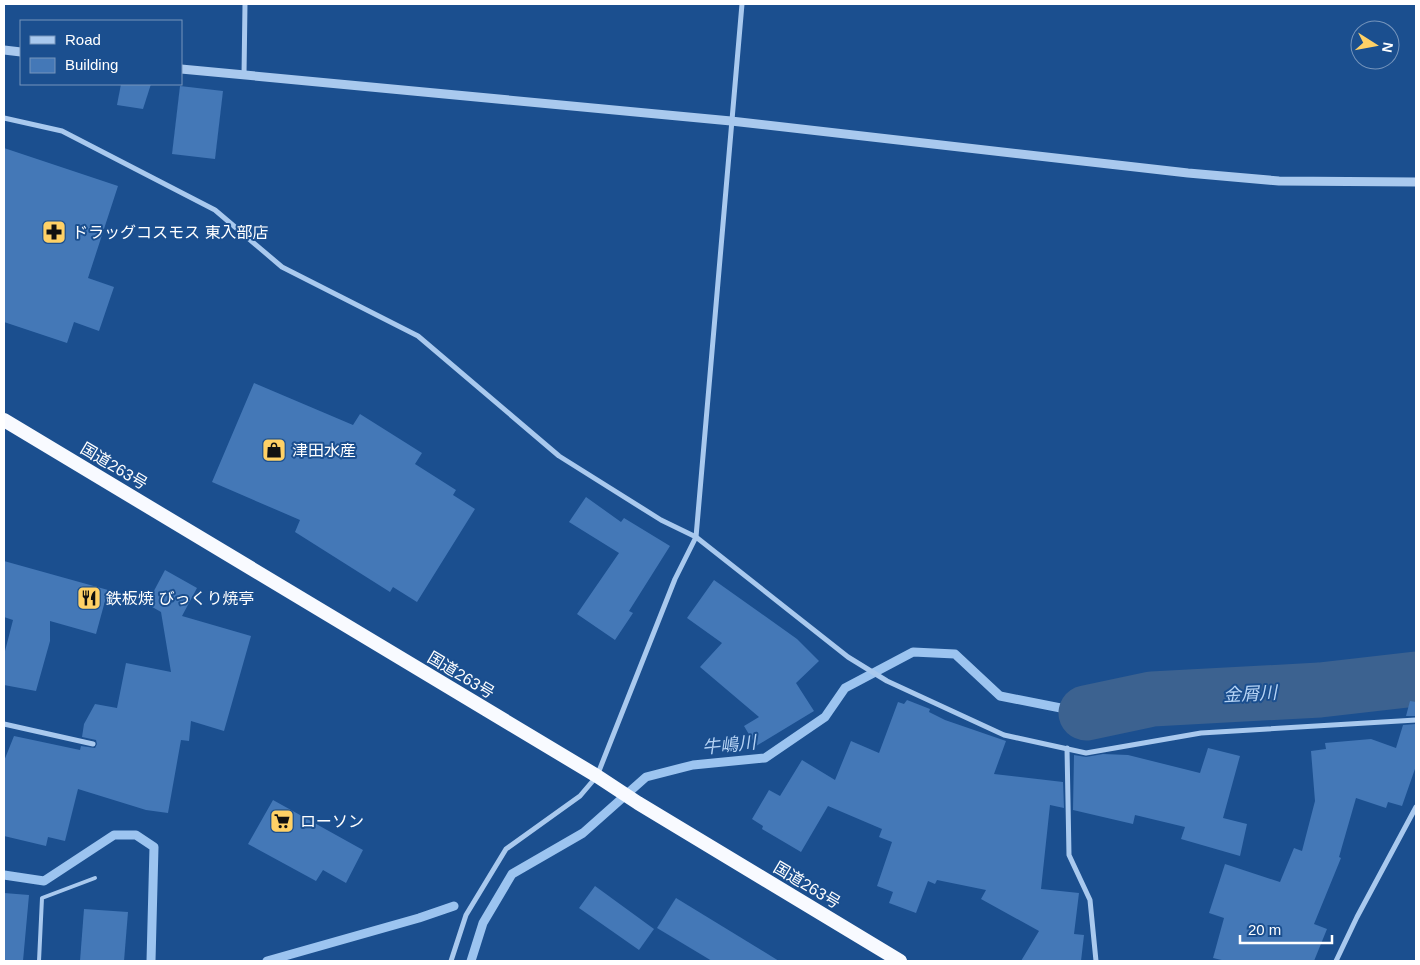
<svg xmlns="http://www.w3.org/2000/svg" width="1420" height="965" font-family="Helvetica,'Noto Sans JP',sans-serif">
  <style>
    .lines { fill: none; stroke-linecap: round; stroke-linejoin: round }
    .stream { stroke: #9cc4f0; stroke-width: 9 }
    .river { stroke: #3c6290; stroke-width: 55 }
    .building { fill: #4478b7 }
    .service { stroke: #a9c9ee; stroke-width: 4 }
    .minor { stroke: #a9c9ee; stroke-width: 5 }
    .tertiary { stroke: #a9c9ee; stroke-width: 9 }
    .trunk { stroke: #f8faff; stroke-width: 14 }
    .labels { text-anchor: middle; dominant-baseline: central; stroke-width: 4; stroke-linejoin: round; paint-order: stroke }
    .poi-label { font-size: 16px; fill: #fff; stroke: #1b4f8f; text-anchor: start }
    .street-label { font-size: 16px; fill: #fff; stroke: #1b4f8f }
    .water-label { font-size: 18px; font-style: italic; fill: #b5d3f5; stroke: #1b4f8f }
  </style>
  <rect width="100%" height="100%" fill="#1b4f8f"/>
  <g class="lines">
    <g class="stream">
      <polyline points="4,875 44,881 114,835 136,835 154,847 151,961"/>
      <polyline points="267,961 419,918 454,906"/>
      <polyline points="471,961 483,923 512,874 583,833 646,777 693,765 765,758 825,717 845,688 913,652 955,654 1000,696 1086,713"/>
    </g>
    <polyline class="river" points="1086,713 1152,699 1320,690 1416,679"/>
  </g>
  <g class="building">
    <polygon points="121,84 151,84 143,109 117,105"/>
    <polygon points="180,86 223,91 215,159 172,154"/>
    <polygon points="4,148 118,186 88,278 114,287 99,331 74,322 67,343 4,322"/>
    <polygon points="254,383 353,425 360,414 422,453 415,464 456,490 453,495 475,509 417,602 393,587 390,592 295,532 300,520 212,482"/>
    <polygon points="586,497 621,522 624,518 670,546 629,611 633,613 615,640 577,614 619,553 569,522"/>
    <polygon points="4,561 108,590 96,634 50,621 50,641 36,691 4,685 4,655 13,620 4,617"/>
    <polygon points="165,570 197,588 182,616 251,636 224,731 191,721 189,741 181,740 168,813 146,810 78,789 65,841 48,837 46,846 4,836 4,761 14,736 80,750 81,746 95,748 97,744 96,740 82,737 84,724 95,704 117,708 126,663 171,672 161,612 147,604"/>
    <polygon points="714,580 797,639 819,661 796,683 814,711 756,746 744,726 759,717 700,667 722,643 687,618"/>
    <polygon points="907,700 930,709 929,712 945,720 1006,741 994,774 1063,782 1064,808 1050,805 1041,889 1079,893 1074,934 1084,935 1081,961 1021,961 1039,931 981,899 986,890 937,880 935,884 928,881 916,913 889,903 893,892 877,886 892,842 879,837 882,829 828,806 801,852 762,829 763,826 752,819 769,790 780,796 802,760 835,780 851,741 879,753 898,702 904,704"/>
    <polygon points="1410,701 1416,702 1416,716 1406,716"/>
    <polygon points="1416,724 1416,766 1402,806 1388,802 1386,808 1356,798 1339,857 1341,858 1314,924 1327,929 1314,961 1226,961 1213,958 1224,918 1209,913 1225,864 1280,882 1294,848 1302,851 1315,801 1311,751 1326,749 1325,743 1371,739 1396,748 1403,725"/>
    <polygon points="1208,748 1240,756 1223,818 1247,824 1240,856 1181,839 1185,827 1135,815 1133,824 1073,810 1074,755 1086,757 1103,754 1128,755 1200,773"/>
    <polygon points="273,800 363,850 346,883 323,870 316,881 248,844"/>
    <polygon points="595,886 654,929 639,950 579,908"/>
    <polygon points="4,893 29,895 23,961 4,961"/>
    <polygon points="676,898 779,961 712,961 657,928"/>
    <polygon points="84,909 128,912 124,961 80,961"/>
  </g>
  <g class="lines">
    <polyline class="service" points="39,961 42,898 95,878"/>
    <g class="minor">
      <polyline points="244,75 245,4"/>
      <polyline points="4,118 62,131 215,210 282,267 418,336 559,456 661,520 696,537 848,657 887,681 1004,735 1086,753 1201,733 1416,720"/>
      <polyline points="4,724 93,744"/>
      <polyline points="1067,748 1069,855 1090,900 1096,961"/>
      <polyline points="451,961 466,915 506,849 580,796 597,776 675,579 696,537 742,4"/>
      <polyline points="1336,961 1357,917 1416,807"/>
    </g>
    <g class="tertiary">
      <polyline points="4,50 21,52"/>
      <polyline points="181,69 731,121 1188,173 1279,181 1416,182"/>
    </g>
    <polyline class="trunk" points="4,420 597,776 638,803 900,961"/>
  </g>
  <defs>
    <g id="pharmacy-square" transform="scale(1.25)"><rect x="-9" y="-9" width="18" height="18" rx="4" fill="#ffd166" stroke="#1b4f8f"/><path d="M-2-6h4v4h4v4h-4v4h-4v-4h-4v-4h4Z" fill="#111"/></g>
    <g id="shop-square" transform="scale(1.25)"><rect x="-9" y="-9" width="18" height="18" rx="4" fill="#ffd166" stroke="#1b4f8f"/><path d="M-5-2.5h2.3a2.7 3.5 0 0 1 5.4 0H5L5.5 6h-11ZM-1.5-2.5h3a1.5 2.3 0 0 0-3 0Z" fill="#111"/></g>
    <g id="restaurant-square" transform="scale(1.25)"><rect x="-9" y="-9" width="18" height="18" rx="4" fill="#ffd166" stroke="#1b4f8f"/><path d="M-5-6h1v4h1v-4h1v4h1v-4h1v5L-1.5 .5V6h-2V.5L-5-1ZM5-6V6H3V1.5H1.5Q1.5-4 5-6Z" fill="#111"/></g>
    <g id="supermarket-square" transform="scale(1.25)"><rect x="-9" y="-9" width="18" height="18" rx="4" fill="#ffd166" stroke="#1b4f8f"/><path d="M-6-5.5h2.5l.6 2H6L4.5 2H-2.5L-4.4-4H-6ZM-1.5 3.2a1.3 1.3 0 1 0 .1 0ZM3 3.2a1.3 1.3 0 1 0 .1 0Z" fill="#111"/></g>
  </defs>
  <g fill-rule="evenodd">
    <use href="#pharmacy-square" x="54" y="232"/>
    <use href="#shop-square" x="274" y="450"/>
    <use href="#restaurant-square" x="89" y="598"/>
    <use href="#supermarket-square" x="282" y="821"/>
  </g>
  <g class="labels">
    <g class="poi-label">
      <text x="72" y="232">ドラッグコスモス 東入部店</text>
      <text x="292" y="450">津田水産</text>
      <text x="106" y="598">鉄板焼 びっくり焼亭</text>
      <text x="300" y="821">ローソン</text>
    </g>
    <g class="street-label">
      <text transform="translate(114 466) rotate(31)">国道263号</text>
      <text transform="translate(461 675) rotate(31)">国道263号</text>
      <text transform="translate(807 885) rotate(31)">国道263号</text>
    </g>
    <g class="water-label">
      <text transform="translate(1250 694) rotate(-3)">金屑川</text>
      <text transform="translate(729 745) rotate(-6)">牛嶋川</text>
    </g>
  </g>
  <rect width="1420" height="965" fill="none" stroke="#ffffff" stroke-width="10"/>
  <rect x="20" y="20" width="162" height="65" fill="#1b4f8f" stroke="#7695bc"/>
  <rect x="30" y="36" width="25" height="8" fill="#a9c9ee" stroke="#7695bc"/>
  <text x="65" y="45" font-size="15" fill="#ffffff">Road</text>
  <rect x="30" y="58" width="25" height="15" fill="#4478b7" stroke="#7695bc"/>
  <text x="65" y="70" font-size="15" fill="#ffffff">Building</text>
  <g transform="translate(1375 45) rotate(101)"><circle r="24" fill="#1b4f8f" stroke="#7695bc"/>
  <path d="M0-4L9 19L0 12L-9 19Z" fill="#ffd166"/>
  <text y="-8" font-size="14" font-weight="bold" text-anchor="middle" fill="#ffffff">N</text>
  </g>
  <path d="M1240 935v8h92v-8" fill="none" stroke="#ffffff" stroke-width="2.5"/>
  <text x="1248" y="935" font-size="15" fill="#ffffff" stroke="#1b4f8f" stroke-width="4" paint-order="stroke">20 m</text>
</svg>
